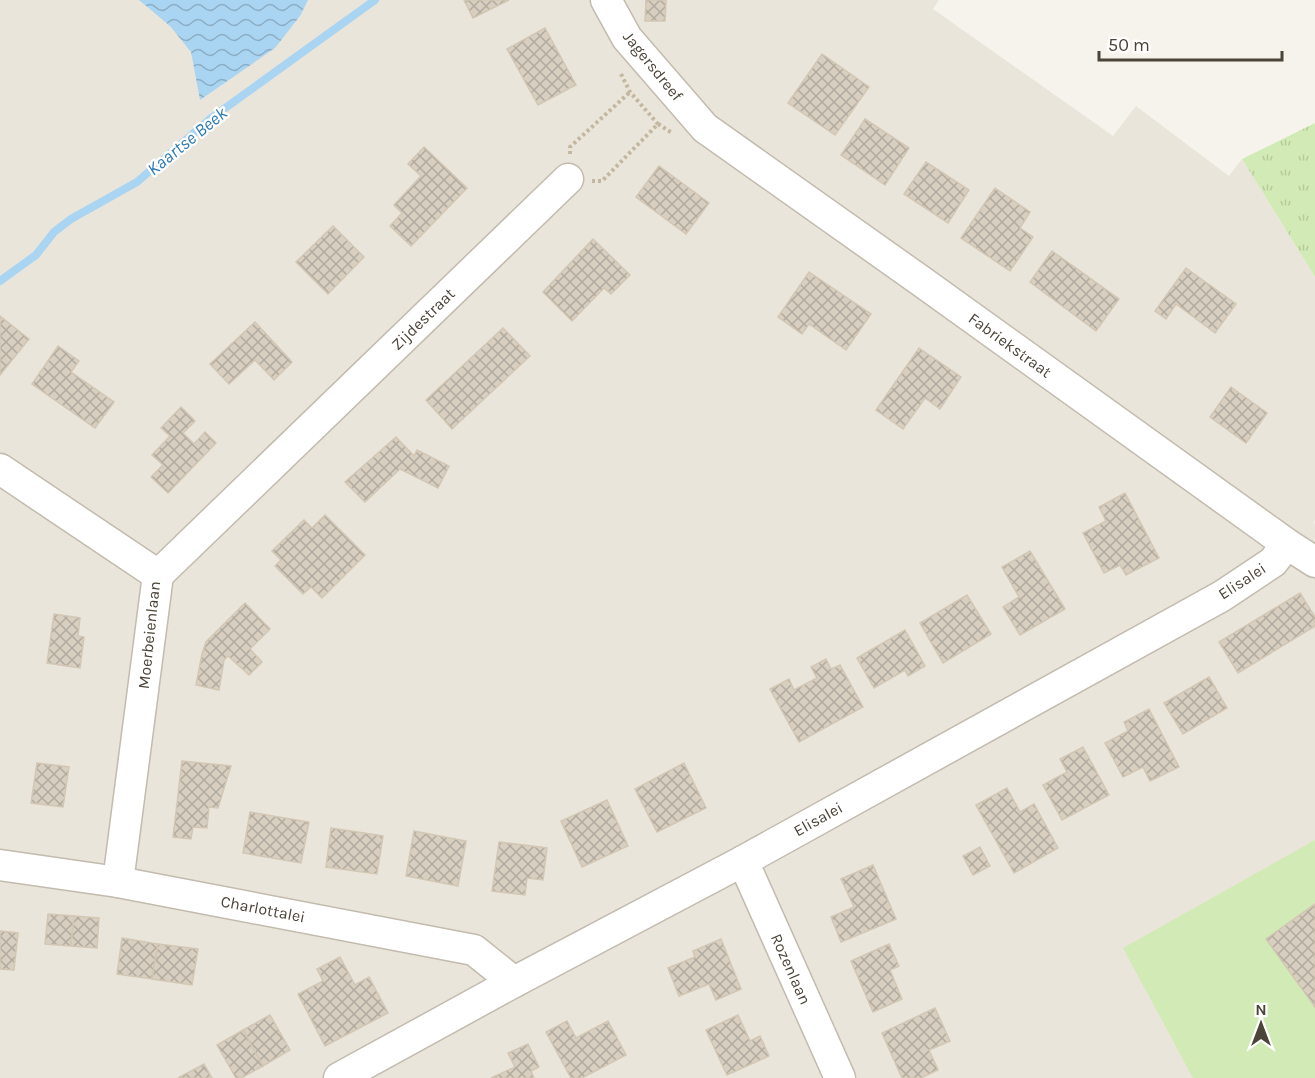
<svg xmlns="http://www.w3.org/2000/svg" width="1315" height="1078" font-family="Karla,sans-serif">
  <style>
    .residential { fill: #eae5da }
    .grass { fill: url(#grass-tufts) }
    .pitch { fill: #d2eab5 }
    .water { fill: url(#water-waves) }
    .lines { fill: none; stroke-linecap: round; stroke-linejoin: round }
    .stream { stroke: #a9d4f2; stroke-width: 8 }
    .building { fill: url(#building-cross-hatch); stroke: #d3c7b4; stroke-width: 1.5 }
    .minor-casing { stroke: #c2bbae; stroke-width: 33 }
    .path { stroke: #c4b79f; stroke-width: 4; stroke-dasharray: 3 3; stroke-linecap: butt }
    .minor { stroke: #fff; stroke-width: 30 }
    .labels { text-anchor: middle; dominant-baseline: central; stroke-width: 4.5; stroke-linejoin: round; paint-order: stroke }
    .street-label { font-size: 16px; fill: #4b4439; stroke: #fff }
    .water-label { font-size: 18px; font-style: italic; fill: #2e7ab2; stroke: #fff }
  </style>
  <defs>
    <pattern id="grass-tufts" width="24" height="20" patternUnits="userSpaceOnUse" patternTransform="scale(1.5)"><rect width="24" height="20" fill="#d2eab5"/><path d="M3 7l-1-3M5 7V3M7 7l1-3M15 17l-1-3M17 17v-4M19 17l1-3" fill="none" stroke="#b6ca9c"/></pattern>
    <pattern id="water-waves" width="16" height="10" patternUnits="userSpaceOnUse" patternTransform="scale(1.5)"><rect width="16" height="10" fill="#a9d4f2"/><path d="M0 5q4-4 8 0t8 0" fill="none" stroke="#8caec5"/></pattern>
    <pattern id="building-cross-hatch" width="8" height="8" patternUnits="userSpaceOnUse" patternTransform="scale(1.5)"><rect width="8" height="8" fill="#d8cfc1"/><path d="M0 0l8 8M0 8l8-8" fill="none" stroke="#b1aa9e"/></pattern>
  </defs>
  <rect width="100%" height="100%" fill="#f6f3ec"/>
  <polygon class="residential" points="0,0 939,0 933,9 1113,136 1136,106 1229,176 1242,159 1315,277 1315,521 1313,522 1315,524 1315,1078 0,1078"/>
  <polygon class="grass" points="1315,123 1315,277 1242,159"/>
  <polygon class="pitch" points="1315,840 1315,1078 1193,1078 1123,948"/>
  <polygon class="water" points="139,0 308,0 300,16 275,48 200,100 191,52 170,26"/>
  <g class="lines">
    <polyline class="stream" points="0,281 36,255 54,232 71,219 137,182 210,119 375,0"/>
  </g>
  <g class="building">
    <polygon points="464,0 509,0 473,18"/>
    <polygon points="646,0 666,0 665,21 645,21"/>
    <polygon points="545,28 576,85 538,105 507,49"/>
    <polygon points="822,54 869,87 835,135 788,103"/>
    <polygon points="865,119 909,148 885,185 841,155"/>
    <polygon points="424,147 467,188 411,246 390,226 402,213 394,205 421,176 408,164"/>
    <polygon points="926,162 969,190 948,223 904,194"/>
    <polygon points="659,166 709,203 686,234 636,197"/>
    <polygon points="995,188 1030,212 1020,228 1033,237 1010,271 961,238"/>
    <polygon points="333,226 364,257 328,294 296,262"/>
    <polygon points="593,239 630,275 611,294 604,288 572,321 543,292"/>
    <polygon points="1052,251 1119,299 1096,331 1030,282"/>
    <polygon points="1186,268 1236,304 1215,333 1176,304 1166,319 1155,311"/>
    <polygon points="809,272 871,314 846,350 809,324 802,334 778,317"/>
    <polygon points="0,316 29,339 0,375"/>
    <polygon points="255,322 292,362 274,380 255,360 229,384 210,364"/>
    <polygon points="503,328 530,356 452,429 426,400"/>
    <polygon points="58,346 79,361 71,372 114,402 95,428 32,384"/>
    <polygon points="919,348 961,377 940,409 925,398 903,429 876,410"/>
    <polygon points="1231,387 1267,413 1246,443 1210,417"/>
    <polygon points="181,407 195,421 183,433 194,444 205,432 216,443 168,493 151,477 163,465 152,455 170,436 161,428"/>
    <polygon points="396,437 414,456 417,450 449,466 438,488 400,469 365,502 345,482"/>
    <polygon points="1125,493 1159,558 1126,575 1120,565 1104,573 1083,533 1106,521 1099,507"/>
    <polygon points="325,515 365,555 322,598 311,587 303,594 275,566 281,560 272,551 304,520 312,528"/>
    <polygon points="1030,551 1065,609 1020,635 1003,607 1019,597 1002,567"/>
    <polygon points="1300,593 1315,617 1315,626 1238,673 1219,642"/>
    <polygon points="967,595 991,634 943,663 920,623"/>
    <polygon points="245,603 270,629 250,649 262,662 249,675 228,656 224,660 219,690 196,685 202,654 206,642"/>
    <polygon points="54,614 80,618 78,636 84,637 80,668 47,663"/>
    <polygon points="905,630 925,666 908,676 905,670 874,688 857,658"/>
    <polygon points="826,659 831,669 840,665 863,707 799,742 770,689 789,679 794,690 817,678 811,667"/>
    <polygon points="1209,677 1227,708 1183,734 1164,703"/>
    <polygon points="1149,709 1179,767 1150,781 1143,767 1123,777 1105,743 1128,731 1124,722"/>
    <polygon points="1083,747 1109,795 1062,820 1043,785 1067,772 1060,759"/>
    <polygon points="182,761 231,766 218,808 209,807 207,828 193,827 191,839 173,837"/>
    <polygon points="37,763 69,767 63,807 31,803"/>
    <polygon points="684,763 706,808 657,832 635,789"/>
    <polygon points="1007,788 1020,812 1034,804 1058,848 1014,873 976,805"/>
    <polygon points="607,800 628,846 582,867 561,821"/>
    <polygon points="250,812 309,822 301,863 243,853"/>
    <polygon points="331,828 383,836 377,874 326,867"/>
    <polygon points="414,831 466,841 458,886 406,876"/>
    <polygon points="499,842 547,848 543,880 527,878 525,895 492,891"/>
    <polygon points="980,847 990,866 973,875 963,856"/>
    <polygon points="873,865 896,919 841,942 831,917 854,907 841,879"/>
    <polygon points="1315,904 1315,1007 1266,939"/>
    <polygon points="48,914 74,916 71,946 45,944"/>
    <polygon points="74,916 99,918 97,948 71,946"/>
    <polygon points="0,931 18,933 14,970 0,969"/>
    <polygon points="122,938 158,944 152,979 117,974"/>
    <polygon points="721,939 741,989 716,1000 709,984 679,996 668,968 695,957 693,951"/>
    <polygon points="158,944 198,949 192,985 152,979"/>
    <polygon points="889,944 899,966 890,970 902,999 873,1012 851,961"/>
    <polygon points="340,957 355,985 369,977 388,1013 325,1046 298,994 323,981 317,969"/>
    <polygon points="935,1008 950,1041 929,1050 938,1070 921,1078 902,1078 882,1033"/>
    <polygon points="270,1015 290,1050 263,1066 243,1030"/>
    <polygon points="738,1015 750,1041 760,1036 769,1056 727,1075 706,1030"/>
    <polygon points="567,1021 576,1038 608,1021 626,1055 582,1078 571,1078 546,1032"/>
    <polygon points="243,1030 263,1066 241,1078 236,1078 217,1045"/>
    <polygon points="528,1044 539,1067 531,1071 534,1078 491,1078 515,1067 508,1053"/>
    <polygon points="204,1064 212,1078 178,1078"/>
  </g>
  <g class="lines">
    <g class="minor-casing">
      <g id="minor">
        <polyline points="606,0 627,38 705,128 921,281 1287,544 1315,562"/>
        <polyline points="0,469 158,575"/>
        <polyline points="158,575 568,179"/>
        <polyline points="743,861 840,1078"/>
        <polyline points="0,865 118,882 474,950 514,982"/>
        <polyline points="118,882 158,575"/>
        <polyline points="339,1078 514,982 743,861 1222,596 1273,562 1287,544"/>
      </g>
    </g>
    <g class="path">
      <polyline points="621,74 630,92 658,124"/>
      <polyline points="570,154 570,147 630,92"/>
      <polyline points="592,181 602,181 658,124 672,133"/>
    </g>
    <use href="#minor" class="minor"/>
  </g>
  <g class="labels">
    <g class="street-label">
      <text transform="translate(653 66) rotate(51)">Jagersdreef</text>
      <text transform="translate(423 319) rotate(-44)">Zijdestraat</text>
      <text transform="translate(1010 345) rotate(36)">Fabriekstraat</text>
      <text transform="translate(1242 581) rotate(-33)">Elisalei</text>
      <text transform="translate(149 635) rotate(-84)">Moerbeienlaan</text>
      <text transform="translate(818 819) rotate(-29)">Elisalei</text>
      <text transform="translate(263 909) rotate(11)">Charlottalei</text>
      <text transform="translate(791 969) rotate(66)">Rozenlaan</text>
    </g>
    <g class="water-label">
      <text transform="translate(187 141) rotate(-39)">Kaartse Beek</text>
    </g>
  </g>
  <g transform="translate(1261 1024)" stroke="#ffffff" stroke-width="4.5" paint-order="stroke">
  <path d="M0-4.5L10 22L0 15L-10 22Z" fill="#4b4439"/>
  <text y="-9" font-size="16" font-weight="bold" text-anchor="middle" fill="#4b4439">N</text>
  </g>
  <path d="M1099 51v9h183v-9" fill="none" stroke="#4b4439" stroke-width="3"/>
  <text x="1108" y="51" font-size="18" fill="#4b4439" stroke="#ffffff" stroke-width="4.5" paint-order="stroke">50 m</text>
</svg>
